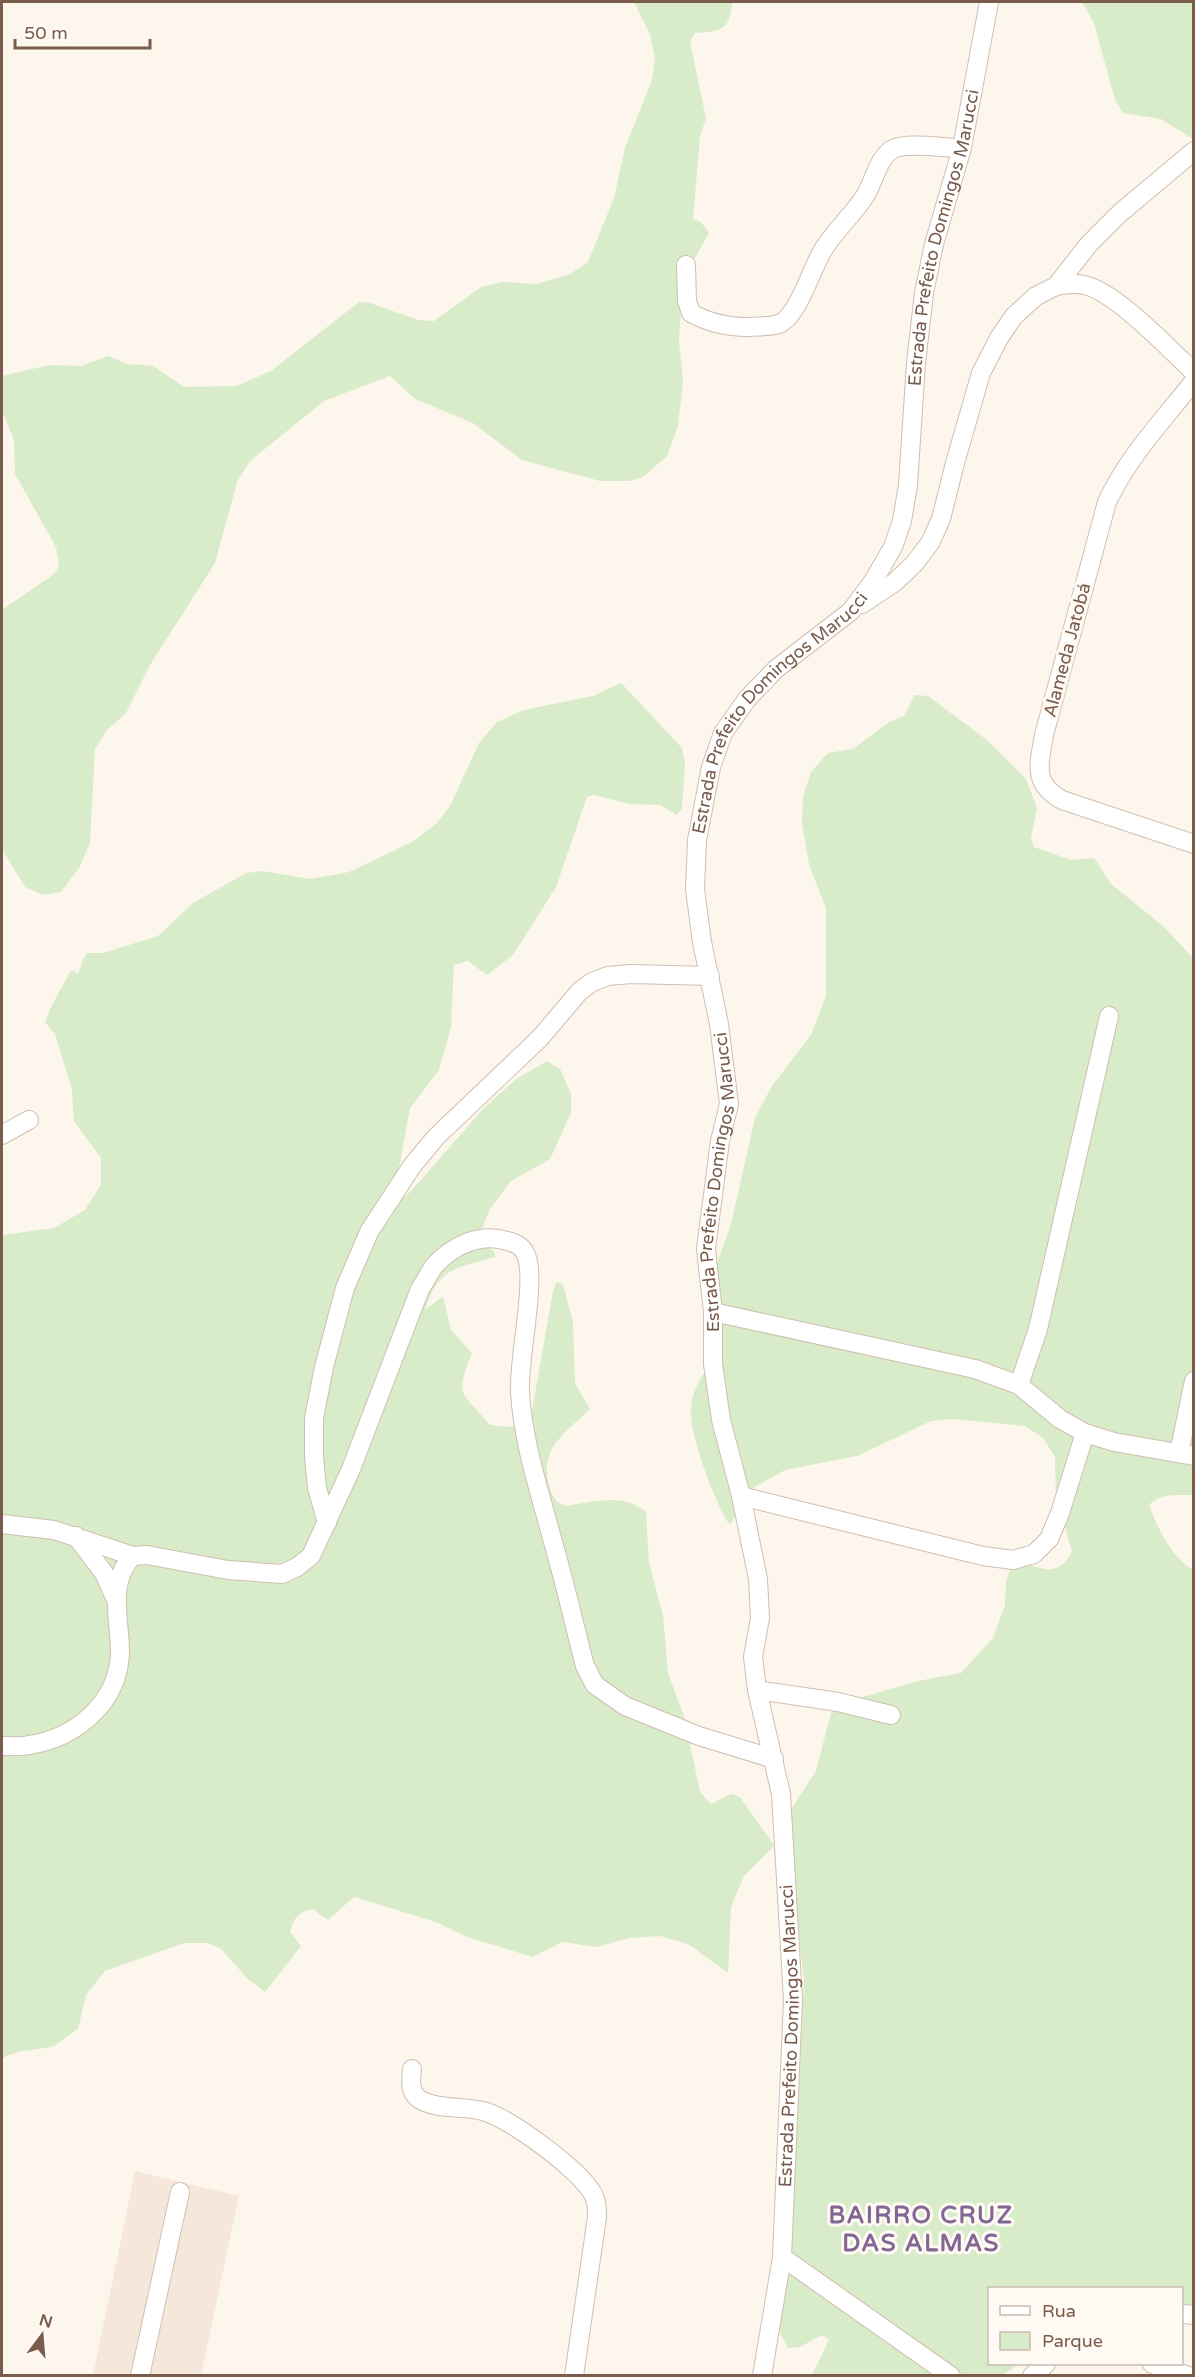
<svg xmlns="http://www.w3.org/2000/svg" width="1195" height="2377" font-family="'Varela Round',sans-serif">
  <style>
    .residential { fill: #f5e8da }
    .green { fill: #d8ecc9 }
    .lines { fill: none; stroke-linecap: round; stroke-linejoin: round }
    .minor-casing { stroke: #d1beb0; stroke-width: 20 }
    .minor { stroke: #fff; stroke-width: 18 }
    .labels { text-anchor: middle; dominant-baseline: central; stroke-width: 6; stroke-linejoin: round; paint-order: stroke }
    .street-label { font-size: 18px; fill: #7a5c4d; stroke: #fffaf3 }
    .district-label { font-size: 24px; font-weight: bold; letter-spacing: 1.5px; fill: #846695; stroke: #fffaf3 }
  </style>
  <rect width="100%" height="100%" fill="#fdf6ec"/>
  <polygon class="residential" points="135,2171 239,2196 201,2375 93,2376"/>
  <g class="green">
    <path d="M634 2H732C731 29 721 32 695 33L690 42 706 118 700 137 693 219 701 222 709 233 690 267 681 306 679 340 683 382 678 426 667 456 643 477 630 481H600L522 460 473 423 415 399 390 376 324 401 250 461 237 482 215 563 150 665 126 713 107 730 95 749 90 843 79 868 61 892 43 895 25 887 2 849V610L54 574 59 566 56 547 15 474 14 440 2 411V376L49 365 81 366 109 356 127 364 153 366 184 387 237 386 271 371 359 302 370 303 418 320 434 321 481 287 503 282 537 284 570 274 588 262 614 198 625 148 652 80 655 59 650 34Z"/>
    <polygon points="1082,2 1193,2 1193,139 1161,119 1123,113 1115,100 1094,23"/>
    <path d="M621 683 682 748 685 764 682 808 677 815 660 805 629 804 594 795 587 797 556 887 513 955 487 975 468 961 454 965 451 1027 439 1070 410 1108 393 1201 399 1202 412 1190 484 1108 516 1079 547 1061 560 1069 571 1094V1113L550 1159 511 1181 490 1209 478 1238 495 1252V1257C456 1269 439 1266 425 1310L443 1296 451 1330 472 1353C454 1397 462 1392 490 1425 507 1427 519 1430 531 1416L553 1291 557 1282 563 1284 573 1323 575 1383 590 1409C566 1433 539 1447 549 1485 552 1495 555 1502 565 1506 592 1502 623 1492 646 1512L649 1562 663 1616 668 1673 685 1719 700 1792 711 1804 731 1794 740 1797 774 1845 782 1823 816 1771 832 1709 842 1703 918 1681 961 1673 993 1638 1005 1605 1006 1581 1012 1565 1021 1561C1043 1571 1060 1576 1072 1551L1056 1498 1055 1457 1043 1438 1025 1426 952 1419 931 1421 857 1456 785 1470 753 1488 730 1525C716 1505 687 1430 691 1406 693 1389 701 1377 710 1364L704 1343 709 1322 712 1277 731 1224 755 1118 772 1086 811 1035 826 996V908L809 865 802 823 803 796 811 772 828 753 853 749 889 722 904 716 915 695 928 696 987 740 1026 779 1037 808 1031 838 1034 847 1071 860 1094 858 1111 884 1163 926 1193 958V1495C1178 1495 1160 1493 1149 1505 1158 1529 1171 1557 1193 1570V2315L1182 2311V2288H990V2364H1019L1003 2375H812L829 2340 822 2335 800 2347 788 2348 778 2329 791 2204 804 1980 793 1884 784 1857 774 1846 744 1876 731 1907 728 1973 688 1944 660 1936 629 1938 597 1947 562 1942 533 1957 467 1937 436 1922 354 1897 328 1920 313 1909C298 1912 294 1918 290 1932L301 1946 265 1992 248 1979 221 1949 208 1943H184L105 1971 86 1995 78 2029 52 2047 17 2052 2 2058V1235L54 1228 85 1210 101 1185V1158L74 1121 72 1090 55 1034 45 1022 50 1009 71 970 78 974 86 953H103L158 936 193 903 246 873 262 871 310 879 349 872 414 841 437 823 450 806 479 743 497 722 524 710 593 696Z"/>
  </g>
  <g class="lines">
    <g class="minor-casing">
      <g id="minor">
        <path d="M686 265 687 301 691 313C709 323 727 327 748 327 758 326 770 327 779 324 798 317 812 267 823 250 835 230 853 215 865 196 874 182 878 157 893 149 908 142 944 148 962 148"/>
        <path d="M1056 286C1065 284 1074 283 1084 285 1115 291 1169 349 1194 372"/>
        <path d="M1194 381C1163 420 1128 457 1107 502L1044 735C1039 765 1032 783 1062 800L1194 844"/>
        <polyline points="862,604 895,582 914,564 930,543 941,519 955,463 981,373 999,338 1014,316 1036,296 1056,286 1089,244 1120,213 1194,151"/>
        <polyline points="2,1135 29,1120"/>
        <polyline points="713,1312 975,1369 1019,1385 1060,1419 1085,1433 1114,1442 1194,1456"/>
        <polyline points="1019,1385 1038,1329 1109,1016"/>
        <polyline points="1179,1453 1194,1381"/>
        <polyline points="741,1496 983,1556 1013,1560 1034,1554 1049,1539 1060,1513 1085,1433"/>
        <polyline points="327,1523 317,1488 314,1457 314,1418 324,1367 345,1288 369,1232 412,1166 436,1137 540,1038 579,992 592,982 608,976 631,974 710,976"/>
        <polyline points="2,1524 54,1530 133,1556"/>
        <polyline points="76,1536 104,1573 116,1600"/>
        <polyline points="757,1690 838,1702 891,1715"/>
        <path d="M2 1746C10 1746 20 1747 29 1745 76 1738 119 1702 120 1652 120 1619 107 1582 133 1556L147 1555 228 1570 282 1574 297 1567 311 1556 351 1469 420 1289C425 1282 429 1273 434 1266 452 1246 480 1232 507 1241 515 1243 521 1245 525 1253 538 1276 518 1358 520 1392 523 1443 540 1493 553 1542 565 1583 574 1624 585 1666L595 1685 625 1706 699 1736 774 1759"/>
        <path d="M412 2069C411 2080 409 2092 419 2099 436 2110 464 2106 483 2111 510 2118 580 2170 593 2194 597 2201 597 2209 597 2217L574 2376"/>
        <polyline points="782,2257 951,2376"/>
        <polyline points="1182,2314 1194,2315"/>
        <polyline points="1152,2364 1189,2376"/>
        <polyline points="140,2376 180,2192"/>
        <path id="s1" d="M762 2376 782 2257 793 2000 781 1794 757 1690 753 1657 760 1618 758 1579 741 1496 721 1420 713 1364V1312L706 1249 720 1141 729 1104 719 1024 702 942 695 889 697 840 711 767 723 733 747 699 776 669 851 611 872 583 893 547 902 521 908 485 916 363 924 293 934 244 962 148 989 2"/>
        <polyline points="1032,2376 1046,2364"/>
      </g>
    </g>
    <use href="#minor" class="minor"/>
  </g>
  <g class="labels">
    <g class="street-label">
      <text stroke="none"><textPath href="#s1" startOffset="2232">Estrada Prefeito Domingos Marucci</textPath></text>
      <text transform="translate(1067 650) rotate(-75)">Alameda Jatobá</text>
      <text stroke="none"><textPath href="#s1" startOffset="1710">Estrada Prefeito Domingos Marucci</textPath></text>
      <text stroke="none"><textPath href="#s1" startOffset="1206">Estrada Prefeito Domingos Marucci</textPath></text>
      <text stroke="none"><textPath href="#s1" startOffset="342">Estrada Prefeito Domingos Marucci</textPath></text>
    </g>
    <g class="district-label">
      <text x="921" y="2215">BAIRRO CRUZ<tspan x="921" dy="28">DAS ALMAS</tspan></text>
    </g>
  </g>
  <rect width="1195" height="2377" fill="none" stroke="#7a5c4d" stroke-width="6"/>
  <rect x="988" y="2287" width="195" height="78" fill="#fffaf3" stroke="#cabbb1" stroke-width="1.5"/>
  <rect x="1000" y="2306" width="30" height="9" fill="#ffffff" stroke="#cabbb1" stroke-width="1.5"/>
  <text x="1042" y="2317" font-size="18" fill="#7a5c4d">Rua</text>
  <rect x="1000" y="2332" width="30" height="18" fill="#d8ecc9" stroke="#cabbb1" stroke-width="1.5"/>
  <text x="1042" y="2347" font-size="18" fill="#7a5c4d">Parque</text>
  <g transform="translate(42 2335) rotate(16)" stroke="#fffaf3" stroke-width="4.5" paint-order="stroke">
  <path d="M0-4.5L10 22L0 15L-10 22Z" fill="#7a5c4d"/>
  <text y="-9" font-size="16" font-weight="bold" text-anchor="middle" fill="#7a5c4d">N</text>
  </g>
  <path d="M15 39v9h135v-9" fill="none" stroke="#7a5c4d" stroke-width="3"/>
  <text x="24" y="39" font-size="18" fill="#7a5c4d" stroke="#fffaf3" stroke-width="4.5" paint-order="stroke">50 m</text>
</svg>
